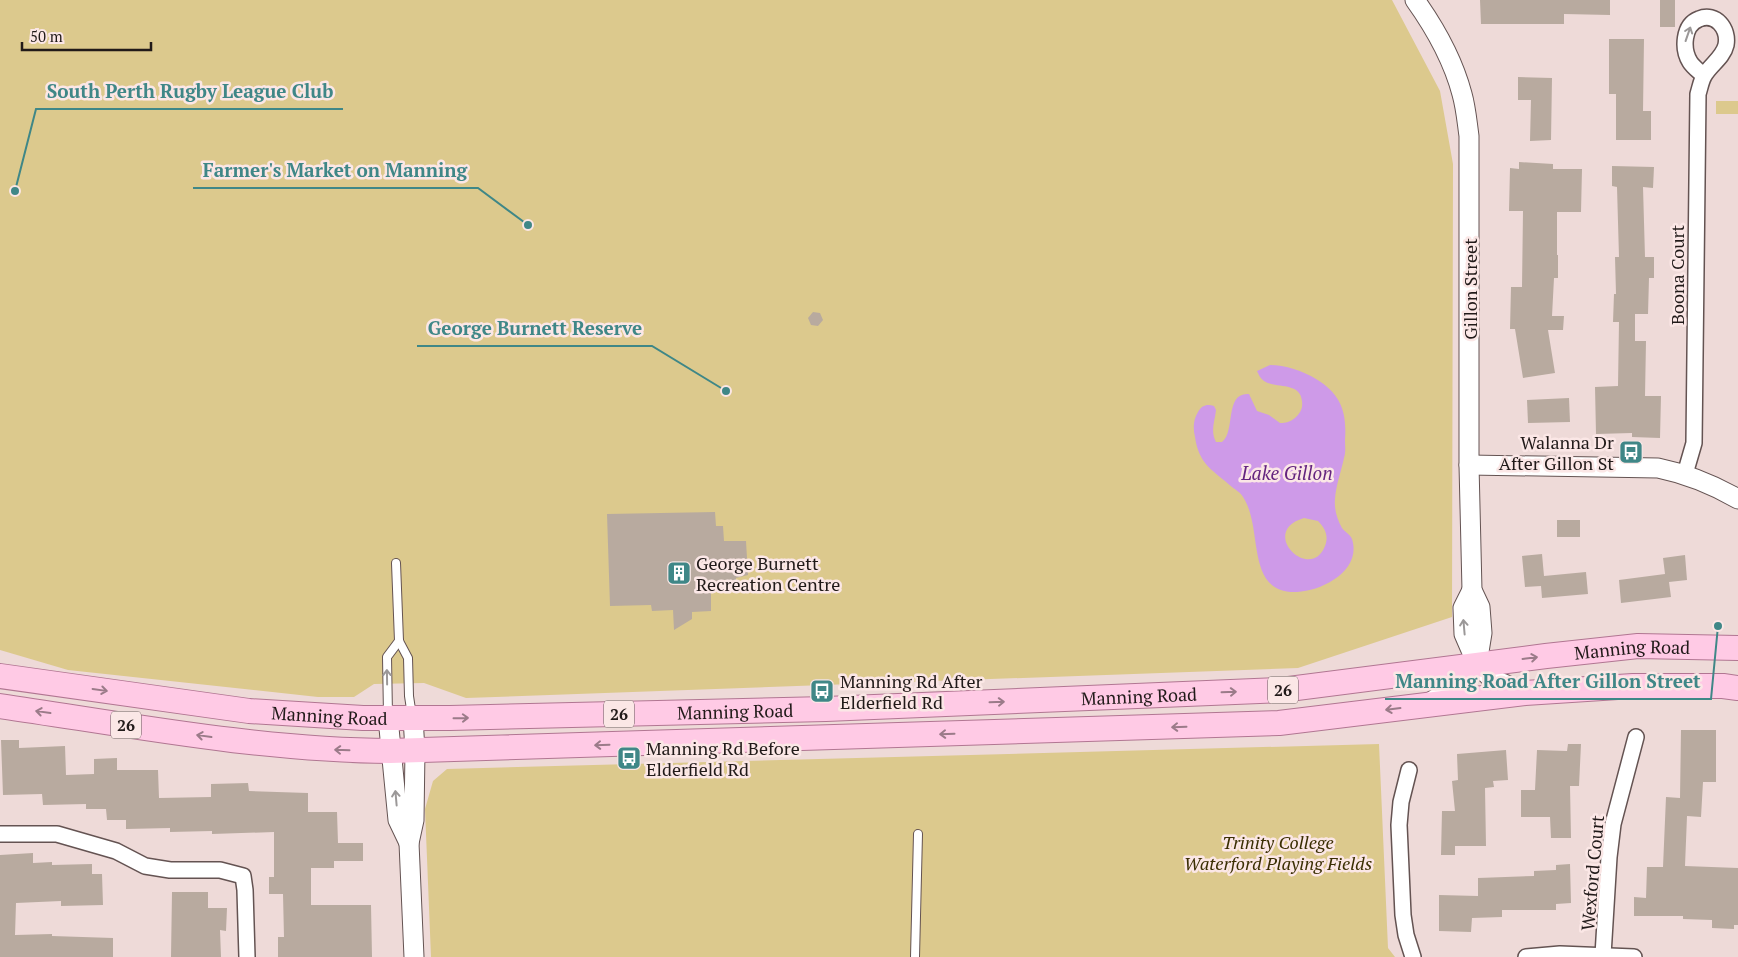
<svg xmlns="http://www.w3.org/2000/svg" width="1738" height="957" font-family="'PT Serif',serif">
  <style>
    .green { fill: #dcc98d }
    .water { fill: #ce9ae8; fill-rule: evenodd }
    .building { fill: #b8aa9f }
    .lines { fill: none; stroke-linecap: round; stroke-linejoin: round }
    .service-casing { stroke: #645352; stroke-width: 10 }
    .minor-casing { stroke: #645352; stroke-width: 18 }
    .tertiary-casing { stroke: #645352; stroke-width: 21 }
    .primary-casing { stroke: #b17692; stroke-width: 26 }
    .service { stroke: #fff; stroke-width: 8 }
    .minor { stroke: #fff; stroke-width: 15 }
    .tertiary { stroke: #fff; stroke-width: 19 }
    .primary { stroke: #ffcae5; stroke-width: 24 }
    .oneway { stroke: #9b9898 }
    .oneway2 { stroke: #9b7b89 }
    .labels { text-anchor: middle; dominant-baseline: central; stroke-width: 5; stroke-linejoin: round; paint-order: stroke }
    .shield { fill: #fbe7e6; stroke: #625856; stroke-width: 1 }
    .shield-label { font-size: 16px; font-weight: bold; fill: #211a19 }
    .street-label { font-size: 18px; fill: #211a19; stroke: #fbe7e6 }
    .poi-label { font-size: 18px; fill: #211a19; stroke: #fbe7e6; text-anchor: start }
    .park-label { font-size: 18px; font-style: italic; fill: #3a2e02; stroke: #fbe7e6 }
    .water-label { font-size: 19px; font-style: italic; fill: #64247f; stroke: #fbe7e6 }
    .leader { fill: none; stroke: #3f8787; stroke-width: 2 }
    .callout-dot { fill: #3f8787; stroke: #fbe7e6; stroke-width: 2 }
    .callout-label { font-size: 19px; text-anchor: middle; font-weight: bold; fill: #3f8787; stroke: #fbe7e6; stroke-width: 5; stroke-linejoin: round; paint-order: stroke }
  </style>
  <rect width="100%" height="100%" fill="#eedad8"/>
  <g class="green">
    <polygon points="0,0 1392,0 1440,91 1453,164 1452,617 1298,668 466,698 424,683 374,684 354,697 318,697 68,670 0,650"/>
    <rect x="1716" y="101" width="22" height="13"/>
    <polygon points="1379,744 1388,948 1395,957 431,957 425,809 433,781 447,769"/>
  </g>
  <path class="water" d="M1270 365C1285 365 1303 371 1316 379 1341 394 1347 412 1345 440 1345 446 1346 452 1344 458 1341 472 1336 485 1335 499 1334 509 1337 519 1342 528 1345 532 1350 534 1352 539 1362 570 1323 591 1297 592 1244 594 1264 528 1243 497 1241 493 1236 490 1232 487 1213 470 1199 465 1195 437 1193 429 1193 420 1198 412 1202 405 1207 404 1214 406L1216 410C1215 421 1210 431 1216 442H1222C1236 431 1224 392 1249 394L1257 411 1269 415 1280 423C1286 423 1290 422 1295 418 1300 413 1303 409 1302 401 1300 381 1276 389 1264 381 1260 378 1259 375 1257 371ZM1304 518 1318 521C1325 528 1329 536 1325 546 1311 583 1257 532 1304 518Z"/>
  <g class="building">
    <polygon points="1480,0 1610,0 1610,15 1564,14 1564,24 1481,24"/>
    <rect x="1660" y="0" width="15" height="27"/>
    <polygon points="1609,39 1644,39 1643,111 1651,111 1651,140 1616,140 1616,94 1609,94"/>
    <polygon points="1518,77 1552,78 1551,140 1530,141 1531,100 1518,100"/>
    <polygon points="1519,162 1553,164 1553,169 1582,169 1581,212 1557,212 1557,255 1558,255 1558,278 1554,278 1552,316 1564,316 1563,330 1548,330 1555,373 1523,378 1515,329 1510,329 1511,287 1522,287 1523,211 1509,211 1510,168 1519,169"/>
    <polygon points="1612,166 1654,167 1653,188 1643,187 1645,257 1654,257 1654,278 1649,278 1648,314 1635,314 1635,341 1646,341 1645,396 1661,396 1660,438 1632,437 1632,433 1596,434 1595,387 1618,386 1619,322 1613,322 1614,294 1616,294 1615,257 1619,257 1617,187 1612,186"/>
    <polygon points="813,312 820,313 823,320 818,326 811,325 808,318"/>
    <polygon points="1569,398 1570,422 1528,423 1527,400"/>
    <polygon points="715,512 716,526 723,526 724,541 746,541 748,575 736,578 736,588 711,589 711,611 692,612 692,619 674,630 673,610 652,611 651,605 610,606 607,514"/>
    <rect x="1557" y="520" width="23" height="17"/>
    <polygon points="1542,554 1544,576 1586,572 1588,594 1542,598 1541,586 1525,587 1522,556"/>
    <polygon points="1685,555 1687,580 1669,582 1671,597 1621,603 1619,580 1665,574 1663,558"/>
    <polygon points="1681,730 1716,730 1716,782 1703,782 1701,817 1687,816 1685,866 1738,868 1738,925 1734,925 1734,929 1712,928 1712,920 1683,919 1683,916 1634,916 1634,897 1646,898 1647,867 1663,867 1666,797 1680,798"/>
    <polygon points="1,740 19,740 19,748 65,746 66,775 94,774 94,759 117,758 117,770 158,770 159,798 211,797 211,784 248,783 249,791 308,793 308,812 337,812 338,843 363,843 363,861 334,861 334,868 311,868 311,905 371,905 372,957 278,957 278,937 284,937 283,894 269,894 269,877 274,877 274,832 212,834 212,831 170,832 170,828 126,829 126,820 107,820 106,809 86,809 86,804 43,805 42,794 3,795"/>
    <polygon points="1568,744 1581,744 1579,786 1570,786 1571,838 1551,838 1550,817 1521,817 1521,790 1535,790 1537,750 1567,751"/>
    <polygon points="1506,750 1508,780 1493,781 1494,787 1485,788 1486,846 1455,846 1455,855 1441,855 1442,811 1455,811 1452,781 1458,780 1457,754"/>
    <polygon points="33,853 33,863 52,862 52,865 92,864 92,874 102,874 103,905 61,906 61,901 16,903 15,935 52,934 52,936 113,938 113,957 0,957 0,855"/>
    <polygon points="1570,864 1571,903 1556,904 1556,910 1502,910 1502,917 1472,918 1471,932 1439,931 1439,895 1478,896 1478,878 1534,876 1534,871 1556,870 1556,865"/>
    <polygon points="172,892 208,892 208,908 227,908 226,931 220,930 221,957 171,957"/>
  </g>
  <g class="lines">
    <g class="service-casing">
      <g id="service">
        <polyline points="396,563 399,641 408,658 409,696 412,716"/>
        <polyline points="388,715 387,657 399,641"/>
        <polyline points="915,957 918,834"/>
      </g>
    </g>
    <g class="minor-casing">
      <g id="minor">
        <path d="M1685 474 1694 443 1698 94C1700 88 1701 81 1704 76 1710 65 1723 58 1726 45 1729 29 1716 12 1699 19 1683 25 1682 49 1690 62 1693 67 1700 72 1704 76"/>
        <polyline points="1409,770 1401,802 1399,825 1403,915 1406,935 1413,957"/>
        <polyline points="0,834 57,834 116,851 145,866 170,870 220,870 243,876 245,890 247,957"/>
        <polyline points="1603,955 1609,857 1613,824 1636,737"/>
        <polyline points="1526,957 1560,954 1634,957"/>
      </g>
    </g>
    <g class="tertiary-casing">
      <g id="tertiary">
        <path d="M1415 0C1435 28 1453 60 1462 94 1466 108 1467 122 1469 136V465L1472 590 1480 607 1482 633 1477 664 1457 685 1429 703"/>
        <path d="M1469 465 1658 468C1687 474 1712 484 1738 499"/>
        <polyline points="1472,590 1463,608 1464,634 1477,664 1492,679 1524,692"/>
        <polyline points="388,718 398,820 409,843"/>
        <polyline points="413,718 415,750 414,820 409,843 414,957"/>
      </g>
    </g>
    <g class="primary-casing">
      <g id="primary">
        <path id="s1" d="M0 676 249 711 363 718H450L826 709 1281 690 1546 656 1638 646 1738 648"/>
        <path d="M0 706C130 725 259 750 390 751L1279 723 1525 693 1633 686H1723L1738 688"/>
      </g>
    </g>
    <use href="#service" class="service"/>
    <use href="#minor" class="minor"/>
    <use href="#tertiary" class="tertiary"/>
    <use href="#primary" class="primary"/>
  </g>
  <defs><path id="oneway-shaft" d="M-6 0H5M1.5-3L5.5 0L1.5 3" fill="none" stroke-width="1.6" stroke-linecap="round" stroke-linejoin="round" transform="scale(1.25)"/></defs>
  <g class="oneway">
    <use href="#oneway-shaft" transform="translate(1688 34) rotate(-71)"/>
    <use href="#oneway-shaft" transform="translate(1464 627) rotate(-95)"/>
    <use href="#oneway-shaft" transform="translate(387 677) rotate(-91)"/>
    <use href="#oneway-shaft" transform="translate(396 798) rotate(-95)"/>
  </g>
  <g class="oneway2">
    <use href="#oneway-shaft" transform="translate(1530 658) rotate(-7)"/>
    <use href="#oneway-shaft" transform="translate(100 690) rotate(8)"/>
    <use href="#oneway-shaft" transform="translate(1229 692) rotate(-2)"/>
    <use href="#oneway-shaft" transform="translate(997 702) rotate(-2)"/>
    <use href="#oneway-shaft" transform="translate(1393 709) rotate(173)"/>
    <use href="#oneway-shaft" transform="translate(43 712) rotate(-172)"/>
    <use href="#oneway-shaft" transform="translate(461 718) rotate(-1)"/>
    <use href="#oneway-shaft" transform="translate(1179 727) rotate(178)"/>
    <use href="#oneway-shaft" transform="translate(947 734) rotate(178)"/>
    <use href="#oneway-shaft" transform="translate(204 736) rotate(-172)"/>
    <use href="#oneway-shaft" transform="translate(602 745) rotate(178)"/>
    <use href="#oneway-shaft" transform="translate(342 750) rotate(-178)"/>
  </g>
  <defs>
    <g id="bus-square" transform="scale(1.25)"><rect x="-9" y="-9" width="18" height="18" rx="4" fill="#3f8787" stroke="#fbe7e6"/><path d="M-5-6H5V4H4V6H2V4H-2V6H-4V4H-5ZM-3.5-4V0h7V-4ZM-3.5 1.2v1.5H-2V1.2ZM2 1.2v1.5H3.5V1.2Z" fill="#fff"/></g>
    <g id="building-square" transform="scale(1.25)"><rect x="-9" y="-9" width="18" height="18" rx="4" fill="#3f8787" stroke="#fbe7e6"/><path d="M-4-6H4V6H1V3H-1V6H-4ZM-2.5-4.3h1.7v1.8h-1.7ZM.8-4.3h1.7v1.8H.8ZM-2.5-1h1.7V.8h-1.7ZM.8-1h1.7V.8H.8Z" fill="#fff"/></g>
  </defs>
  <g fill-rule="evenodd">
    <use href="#bus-square" x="1631" y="452"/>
    <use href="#building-square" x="679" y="573"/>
    <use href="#bus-square" x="822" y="691"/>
    <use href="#bus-square" x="629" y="758"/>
  </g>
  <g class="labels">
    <g class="shield">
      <rect x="1268" y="676.5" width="30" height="27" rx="4"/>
      <rect x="604" y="700.5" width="30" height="27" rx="4"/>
      <rect x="111" y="711.5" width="30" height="27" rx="4"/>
    </g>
    <g class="shield-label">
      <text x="1283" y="690">26</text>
      <text x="619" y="714">26</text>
      <text x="126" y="725">26</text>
    </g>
    <g class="street-label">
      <text transform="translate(1677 275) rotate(-90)">Boona Court</text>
      <text transform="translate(1470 289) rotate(-90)">Gillon Street</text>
      <text stroke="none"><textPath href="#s1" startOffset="1638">Manning Road</textPath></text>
      <text stroke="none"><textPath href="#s1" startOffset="1142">Manning Road</textPath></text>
      <text stroke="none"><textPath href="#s1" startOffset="738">Manning Road</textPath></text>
      <text stroke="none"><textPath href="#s1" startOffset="332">Manning Road</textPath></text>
      <text transform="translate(1592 873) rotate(-85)">Wexford Court</text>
    </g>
    <g class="poi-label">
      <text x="1614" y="442" text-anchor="end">Walanna Dr<tspan x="1614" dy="21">After Gillon St</tspan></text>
      <text x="696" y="563">George Burnett<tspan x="696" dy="21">Recreation Centre</tspan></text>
      <text x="840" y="681">Manning Rd After<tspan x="840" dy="21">Elderfield Rd</tspan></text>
      <text x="646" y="748">Manning Rd Before<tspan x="646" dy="21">Elderfield Rd</tspan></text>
    </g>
    <g class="park-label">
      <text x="1278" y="842">Trinity College<tspan x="1278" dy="21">Waterford Playing Fields</tspan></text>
    </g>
    <g class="water-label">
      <text x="1287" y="472">Lake Gillon</text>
    </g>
  </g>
  <path class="leader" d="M15 191L36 109H343M528 225L478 188H193M726 391L652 346H417M1718 626L1711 699H1385"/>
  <g class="callout-dot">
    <circle cx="15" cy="191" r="5"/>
    <circle cx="528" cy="225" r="5"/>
    <circle cx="726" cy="391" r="5"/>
    <circle cx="1718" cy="626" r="5"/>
  </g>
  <g class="callout-label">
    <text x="190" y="98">South Perth Rugby League Club</text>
    <text x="335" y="177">Farmer's Market on Manning</text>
    <text x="535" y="335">George Burnett Reserve</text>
    <text x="1548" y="688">Manning Road After Gillon Street</text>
  </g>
  <path d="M22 42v8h129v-8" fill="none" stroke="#211a19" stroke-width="2.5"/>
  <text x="30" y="42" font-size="15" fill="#211a19" stroke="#fbe7e6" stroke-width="4" paint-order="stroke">50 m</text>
</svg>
